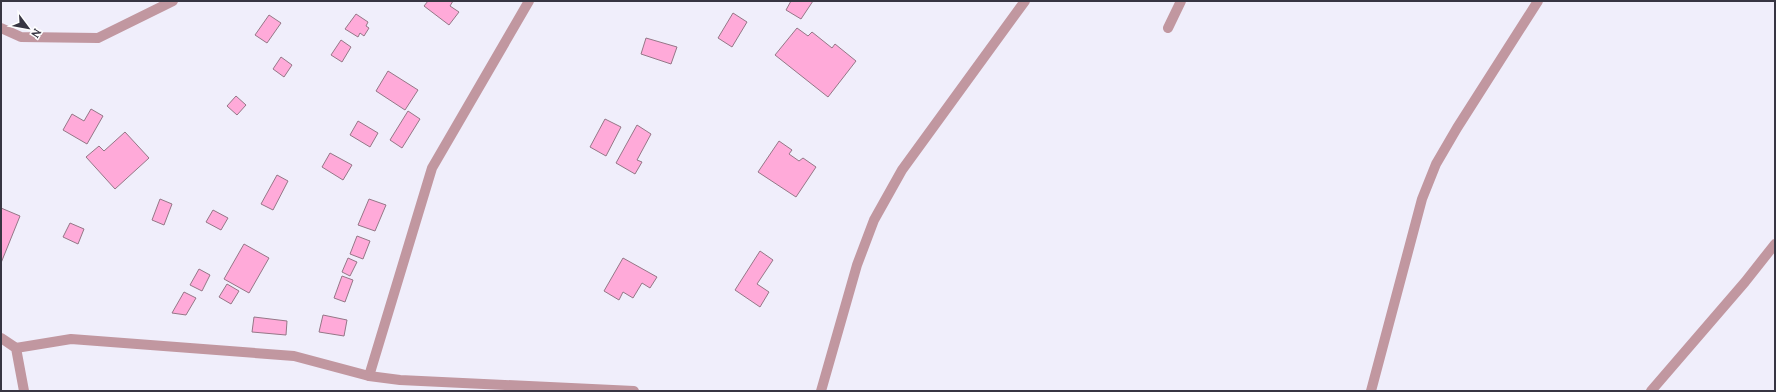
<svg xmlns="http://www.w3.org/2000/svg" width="1776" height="392" font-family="Lora,serif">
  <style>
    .building { fill: #ffaad9; stroke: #957787 }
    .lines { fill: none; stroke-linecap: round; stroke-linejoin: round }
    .lane { stroke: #c197a0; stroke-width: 10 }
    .street { stroke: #c197a0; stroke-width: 10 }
  </style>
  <rect width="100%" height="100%" fill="#f0eefb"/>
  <g class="building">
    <polygon points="428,1 453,1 450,6 459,12 449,25 424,6"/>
    <polygon points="791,1 813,1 801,19 786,10"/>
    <polygon points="733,13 747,22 732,47 718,38"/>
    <polygon points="356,14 368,22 366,26 369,28 364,36 360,33 358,37 345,29"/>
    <polygon points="269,15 281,23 267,43 255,35"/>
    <polygon points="797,28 808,36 812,32 832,48 835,44 856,61 828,97 775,55"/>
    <polygon points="646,38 677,47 671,64 641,54"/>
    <polygon points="341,40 351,47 342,62 331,55"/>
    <polygon points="281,57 292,65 284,77 273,69"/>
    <polygon points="388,71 418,90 405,110 376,91"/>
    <polygon points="236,96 246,105 237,115 227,106"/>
    <polygon points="91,109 103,116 87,144 63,130 72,114 84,121"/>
    <polygon points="408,111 420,119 402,148 390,140"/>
    <polygon points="605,119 621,127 606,156 590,147"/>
    <polygon points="358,121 378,133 370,147 350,135"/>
    <polygon points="637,125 651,134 637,160 642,162 635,174 616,163"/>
    <polygon points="125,132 149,158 115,189 86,157 99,146 104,151"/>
    <polygon points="779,141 792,150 789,154 799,161 803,158 816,167 796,197 758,172"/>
    <polygon points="330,153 352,165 343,180 322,167"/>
    <polygon points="277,175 288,181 273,210 261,204"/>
    <polygon points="160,199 172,204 164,225 152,220"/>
    <polygon points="369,199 386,205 375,231 358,225"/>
    <polygon points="1,208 20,216 1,263"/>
    <polygon points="213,210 228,218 221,230 206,222"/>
    <polygon points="70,223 84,229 78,244 63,237"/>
    <polygon points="357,236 370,241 363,259 350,254"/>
    <polygon points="244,244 269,258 249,293 224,279"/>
    <polygon points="760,251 773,260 757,284 769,292 760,307 735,290"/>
    <polygon points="348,258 357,262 350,276 342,272"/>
    <polygon points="623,258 657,277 650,288 642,283 633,298 623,292 619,300 604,291"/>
    <polygon points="199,269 210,275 202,291 190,285"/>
    <polygon points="342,276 353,280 345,302 334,298"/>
    <polygon points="227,284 239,291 231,304 219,297"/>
    <polygon points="184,292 196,298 186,315 172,313"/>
    <polygon points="323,315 347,320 344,336 319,332"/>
    <polygon points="254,317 287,321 286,335 252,332"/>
  </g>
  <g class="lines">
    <g class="lane">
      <polyline points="1,28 21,37 98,38 173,1"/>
      <polyline points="1168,28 1181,1"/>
      <polyline points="369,376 432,168 529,1"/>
      <polyline points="821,391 857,265 874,220 902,170 1025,1"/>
    </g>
    <g class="street">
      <polyline points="1,338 16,348 24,391"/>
      <polyline points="16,348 71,339 294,356 369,376 400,380 634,391"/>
      <polyline points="1371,391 1422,199 1436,164 1457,128 1538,1"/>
      <polyline points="1651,391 1745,282 1775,244"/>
    </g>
  </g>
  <rect width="1776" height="392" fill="none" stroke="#373542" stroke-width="4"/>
  <g transform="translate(28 28) rotate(122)" stroke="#ffffff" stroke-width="3" paint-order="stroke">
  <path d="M0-3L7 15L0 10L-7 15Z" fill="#373542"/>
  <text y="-6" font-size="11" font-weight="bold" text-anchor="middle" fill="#373542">N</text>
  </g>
</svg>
